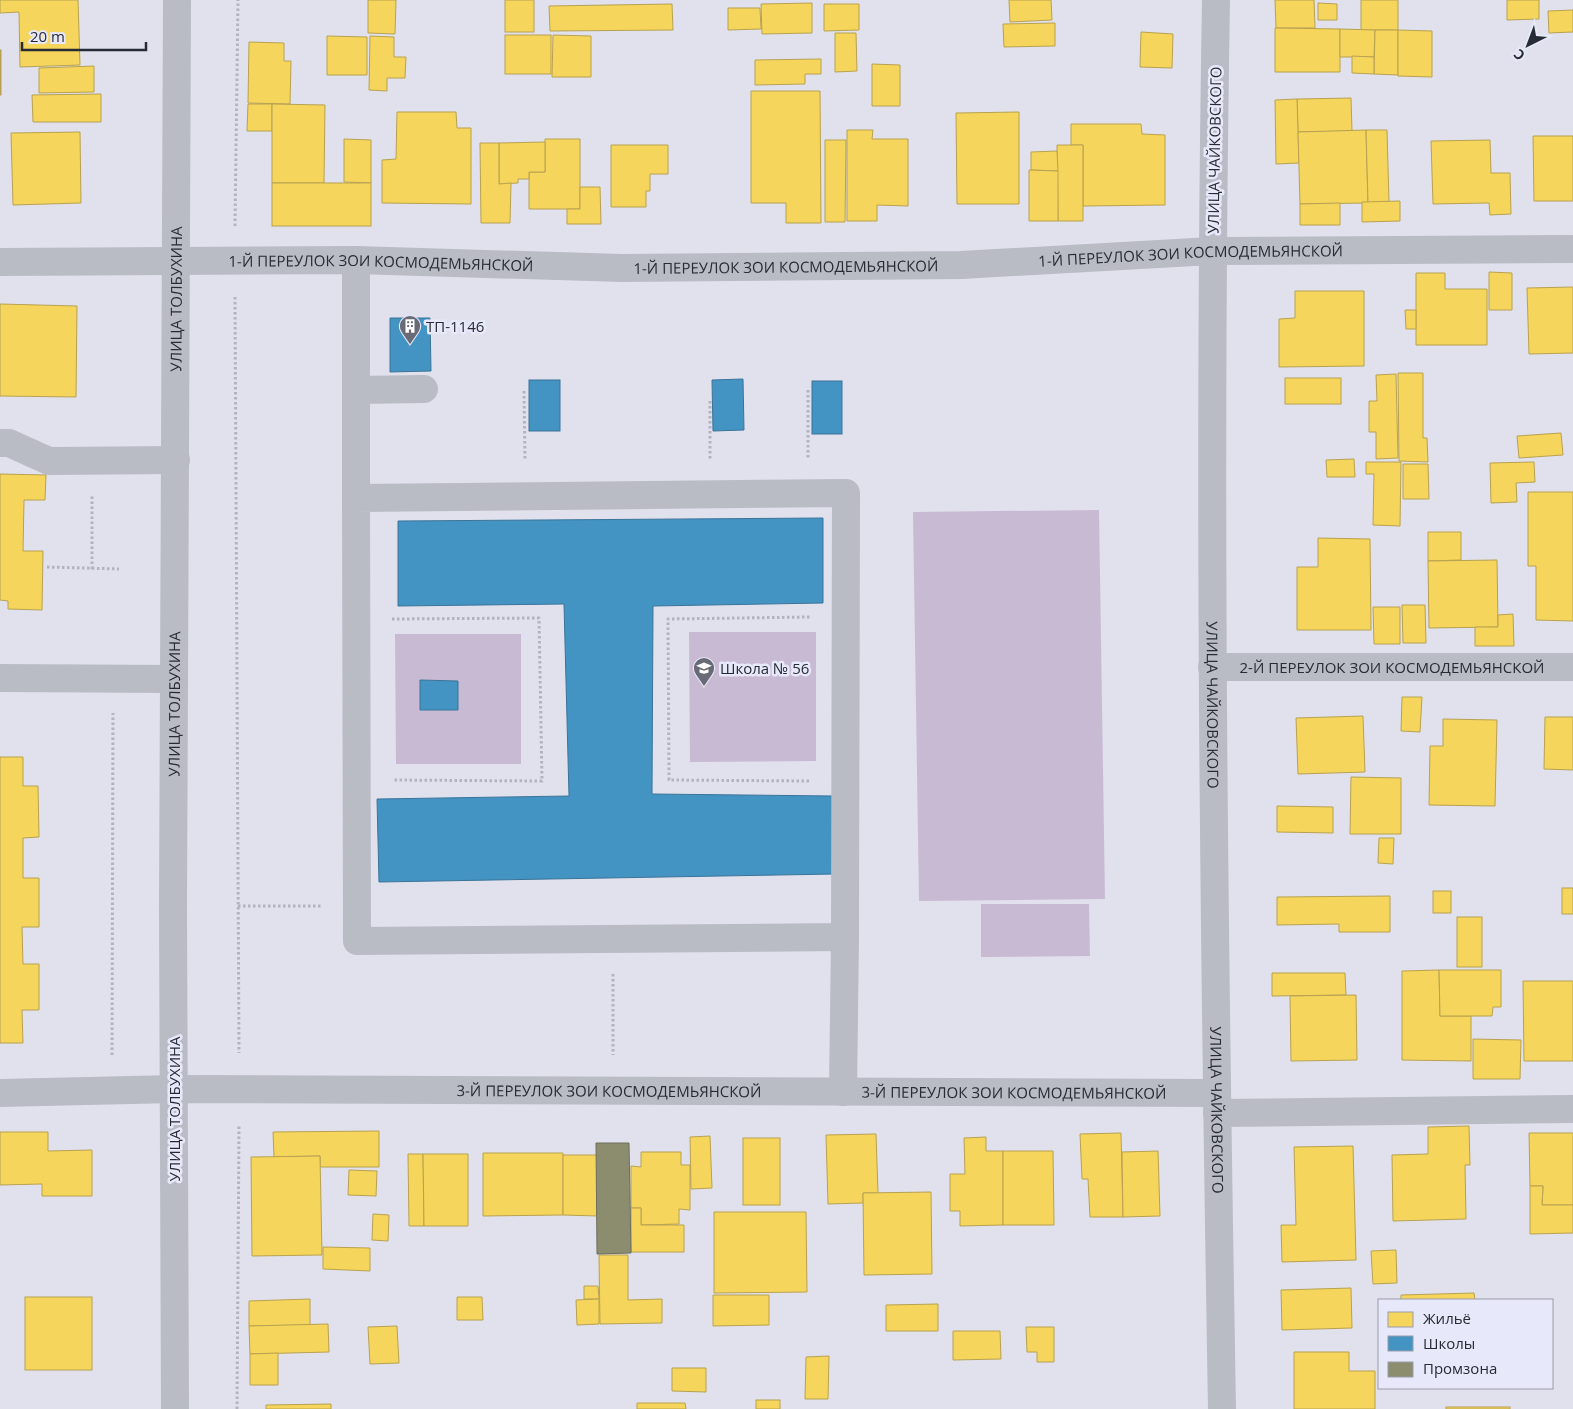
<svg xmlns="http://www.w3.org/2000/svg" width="1573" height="1409" font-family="'Open Sans',sans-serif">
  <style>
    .green { fill: #c9bad4 }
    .homes { fill: #f6d55c; stroke: #b8a250 }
    .schools { fill: #4393c3; stroke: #3b7498 }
    .industry { fill: #8c8c6e; stroke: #6e6f5d }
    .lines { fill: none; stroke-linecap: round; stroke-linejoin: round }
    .path { stroke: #b1b3be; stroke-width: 3; stroke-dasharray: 2.5 2.5; stroke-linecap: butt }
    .minor { stroke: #b9bbc5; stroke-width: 28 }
    .labels { text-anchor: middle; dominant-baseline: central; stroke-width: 5; stroke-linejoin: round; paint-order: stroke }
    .street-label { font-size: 15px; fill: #272b35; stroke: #e7e8f9 }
    .poi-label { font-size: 15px; fill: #272b35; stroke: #e7e8f9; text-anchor: start }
  </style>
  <rect width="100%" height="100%" fill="#e0e1ec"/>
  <g class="green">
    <polygon points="1099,510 1105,899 919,901 913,512"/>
    <polygon points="689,632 816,632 816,761 690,762"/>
    <polygon points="395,634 521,634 521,764 396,764"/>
    <polygon points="981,904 1089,904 1090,956 981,957"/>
  </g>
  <g class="homes">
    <polygon points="0,0 78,0 80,65 20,67 19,12 0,13"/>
    <polygon points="368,0 396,0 395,34 368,33"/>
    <rect x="505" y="0" width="29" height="32"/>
    <polygon points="1009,0 1051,0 1052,20 1010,22"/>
    <polygon points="1275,0 1314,0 1315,28 1276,28"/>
    <rect x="1361" y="0" width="37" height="30"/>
    <polygon points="1507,0 1539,0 1539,19 1507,20"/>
    <polygon points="812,3 812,33 762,34 761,4"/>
    <polygon points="1318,3 1337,4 1337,20 1318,20"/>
    <polygon points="672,4 673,30 550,31 549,6"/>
    <polygon points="824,4 859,4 859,30 824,31"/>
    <polygon points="728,8 760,8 761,29 728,30"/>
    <polygon points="1573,10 1573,32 1549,33 1548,11"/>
    <polygon points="1055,23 1055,46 1004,47 1003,24"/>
    <polygon points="1275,28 1340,29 1340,72 1275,72"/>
    <polygon points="1340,29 1375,30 1374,57 1340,57"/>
    <polygon points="1375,30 1398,30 1398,75 1374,74"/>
    <polygon points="1398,30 1432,31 1432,77 1398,76"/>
    <polygon points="1141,32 1173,34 1172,68 1140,67"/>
    <polygon points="835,33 856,33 857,71 835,72"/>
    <rect x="505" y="35" width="46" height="39"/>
    <polygon points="553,35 591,36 591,77 552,77"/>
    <polygon points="327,36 367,37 367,75 327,75"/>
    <polygon points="370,36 394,37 394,57 406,57 405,78 387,78 387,91 369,90"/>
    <polygon points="249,42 284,43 284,61 291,61 290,104 248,103"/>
    <rect x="0" y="50" width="1" height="45"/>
    <polygon points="1352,56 1374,57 1374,74 1352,73"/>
    <polygon points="821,59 821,74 805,74 805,84 755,85 755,60"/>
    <polygon points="872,64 900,65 900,106 872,106"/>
    <polygon points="94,66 94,92 39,93 39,68"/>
    <polygon points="751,91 820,91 821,223 786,223 786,203 751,203"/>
    <polygon points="101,94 101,122 33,122 32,95"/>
    <polygon points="1351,98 1352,131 1298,132 1297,99"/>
    <polygon points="1297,99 1299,163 1276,164 1275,100"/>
    <polygon points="248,104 272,104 272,131 247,131"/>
    <polygon points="272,104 325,105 324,183 272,183"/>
    <polygon points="397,112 456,112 457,128 471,128 471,204 382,203 382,160 396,159"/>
    <polygon points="1019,112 1019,204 957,204 956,113"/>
    <polygon points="1071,124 1141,124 1142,134 1165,135 1165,205 1083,206 1083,145 1071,145"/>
    <polygon points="847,130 873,130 872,139 908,139 908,206 877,205 877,221 847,221"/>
    <polygon points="1366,130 1368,203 1300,204 1298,132"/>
    <polygon points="1366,130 1387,130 1389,202 1368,203"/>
    <polygon points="80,132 81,203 13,205 11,133"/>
    <polygon points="1533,136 1573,136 1573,201 1534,201"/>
    <polygon points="344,139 371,140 371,183 344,182"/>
    <polygon points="545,139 580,139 580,209 529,209 529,172 545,172"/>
    <polygon points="825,140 846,140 845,222 825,222"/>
    <polygon points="1490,140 1491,173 1510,173 1511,214 1490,215 1489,203 1433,204 1431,141"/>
    <polygon points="545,142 545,172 529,172 529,179 518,179 518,183 499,184 499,143"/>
    <polygon points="480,143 499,143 499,184 511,183 510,223 481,223"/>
    <polygon points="611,145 668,145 668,174 650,174 650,191 646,191 646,207 611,207"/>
    <polygon points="1057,145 1083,145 1083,221 1058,221"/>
    <polygon points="1057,151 1058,171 1031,170 1031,152"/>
    <polygon points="1029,170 1058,171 1058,221 1029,221"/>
    <rect x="272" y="183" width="99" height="43"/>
    <polygon points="580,187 600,187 601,224 567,224 567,209 580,209"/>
    <polygon points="1400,201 1400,221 1362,222 1362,202"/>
    <polygon points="1340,203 1340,225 1300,225 1300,204"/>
    <polygon points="1489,272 1512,273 1512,310 1489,310"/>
    <polygon points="1416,273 1445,273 1445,289 1487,289 1487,345 1416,345"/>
    <polygon points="1573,287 1573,353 1529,354 1527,288"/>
    <polygon points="1295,291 1364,291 1364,366 1279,367 1279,319 1295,318"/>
    <polygon points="0,304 77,306 76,397 0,396"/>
    <polygon points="1405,310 1416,310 1416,329 1406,329"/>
    <polygon points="1398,373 1423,373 1423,438 1427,438 1428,462 1399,461"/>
    <polygon points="1396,374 1398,458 1376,459 1376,432 1369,432 1369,401 1377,401 1376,375"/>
    <rect x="1285" y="378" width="56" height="26"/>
    <polygon points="1561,433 1563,455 1519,458 1517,436"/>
    <polygon points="1354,459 1355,477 1327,477 1326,460"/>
    <polygon points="1366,462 1401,462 1400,526 1373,525 1374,474 1366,474"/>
    <polygon points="1534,462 1535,482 1516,483 1517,502 1491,503 1490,463"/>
    <polygon points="1403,464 1428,464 1429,499 1403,499"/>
    <polygon points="0,474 46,475 45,500 24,500 23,551 43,551 42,610 8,609 8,601 0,600"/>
    <polygon points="1528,492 1573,492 1573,621 1536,620 1536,566 1528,566"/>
    <polygon points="1428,532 1461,532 1461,560 1428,561"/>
    <polygon points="1318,538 1370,539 1371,630 1297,630 1297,567 1318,567"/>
    <polygon points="1497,560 1498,627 1429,628 1428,561"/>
    <polygon points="1402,605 1425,605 1426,643 1403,643"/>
    <polygon points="1373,607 1400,607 1400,644 1374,644"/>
    <polygon points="1513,614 1514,646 1475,646 1475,627 1498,627 1498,615"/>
    <polygon points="1402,697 1422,697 1420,732 1401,731"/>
    <polygon points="1363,716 1365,772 1298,774 1296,718"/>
    <polygon points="1545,717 1573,717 1573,770 1544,769"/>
    <polygon points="1443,719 1497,720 1495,806 1429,805 1430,746 1443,746"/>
    <polygon points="0,757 23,757 23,786 38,786 39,837 23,838 23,878 39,878 39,927 22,927 23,964 39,964 39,1010 22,1010 23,1043 0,1043"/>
    <polygon points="1351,777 1401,778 1401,834 1350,834"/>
    <polygon points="1277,806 1333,807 1333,833 1277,832"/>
    <polygon points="1379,838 1394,838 1393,864 1378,863"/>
    <rect x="1562" y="888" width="11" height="26"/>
    <rect x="1433" y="891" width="18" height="22"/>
    <polygon points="1390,896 1390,932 1339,932 1339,924 1277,925 1277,897"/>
    <rect x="1457" y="917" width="25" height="50"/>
    <polygon points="1439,970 1440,1016 1471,1016 1471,1061 1402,1060 1402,971"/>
    <polygon points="1439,970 1501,970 1501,1007 1493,1007 1492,1016 1440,1016"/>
    <polygon points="1272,973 1345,973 1346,995 1272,996"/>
    <polygon points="1523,981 1573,981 1573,1061 1524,1061"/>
    <polygon points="1356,995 1357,1060 1291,1061 1290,996"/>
    <polygon points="1473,1039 1521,1040 1520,1079 1473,1079"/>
    <polygon points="1469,1126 1470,1165 1465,1165 1466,1219 1393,1221 1392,1155 1428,1154 1428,1127"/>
    <polygon points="379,1131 379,1167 320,1167 320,1156 274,1157 273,1132"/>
    <polygon points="0,1132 48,1132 48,1151 92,1150 92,1196 42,1196 42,1184 0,1185"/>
    <polygon points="1121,1133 1123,1217 1090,1217 1088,1179 1082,1179 1080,1134"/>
    <polygon points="1529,1133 1573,1133 1573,1205 1542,1205 1543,1186 1530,1186"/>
    <polygon points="876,1134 878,1193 863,1193 863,1203 828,1204 826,1135"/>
    <polygon points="710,1136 712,1188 691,1189 690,1137"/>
    <polygon points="986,1137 986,1151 1003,1151 1003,1225 960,1226 960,1211 950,1211 950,1174 965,1174 964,1138"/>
    <rect x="743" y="1138" width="37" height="67"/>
    <polygon points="1353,1146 1356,1260 1282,1262 1281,1225 1296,1225 1294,1147"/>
    <polygon points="1003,1151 1053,1151 1054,1225 1003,1225"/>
    <polygon points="1158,1151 1160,1216 1123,1217 1122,1152"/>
    <polygon points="641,1152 681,1152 681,1165 690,1165 690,1210 679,1209 679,1224 641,1225 641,1208 631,1208 631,1166 641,1167"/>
    <polygon points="483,1153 563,1153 563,1215 483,1216"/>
    <polygon points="408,1154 423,1154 424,1226 409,1226"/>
    <polygon points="423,1154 468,1154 468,1226 424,1226"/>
    <polygon points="563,1155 597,1155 597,1216 563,1215"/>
    <polygon points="320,1156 322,1255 252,1256 251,1157"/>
    <polygon points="349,1170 377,1171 376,1196 348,1195"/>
    <polygon points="1530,1186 1543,1186 1542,1205 1573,1205 1573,1233 1530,1234"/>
    <polygon points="931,1192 932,1274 864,1275 863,1193"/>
    <polygon points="631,1208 641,1208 641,1225 684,1225 684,1252 631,1252"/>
    <polygon points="714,1212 806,1212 807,1292 714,1293"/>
    <polygon points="373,1214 389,1215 388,1241 372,1240"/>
    <polygon points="323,1247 370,1248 370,1271 323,1269"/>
    <polygon points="1396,1250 1397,1283 1373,1284 1371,1251"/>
    <polygon points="599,1255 628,1255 628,1300 662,1299 662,1323 600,1324"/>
    <polygon points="584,1286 598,1286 599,1299 584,1299"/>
    <polygon points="1351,1288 1352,1328 1282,1330 1281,1290"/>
    <polygon points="1474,1293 1475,1300 1401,1300 1401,1295"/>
    <polygon points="713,1295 769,1295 769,1325 713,1326"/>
    <rect x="25" y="1297" width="67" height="73"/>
    <polygon points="457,1297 482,1297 483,1320 457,1320"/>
    <polygon points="310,1299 310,1325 249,1326 249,1301"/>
    <polygon points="599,1299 599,1324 577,1325 576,1300"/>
    <polygon points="938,1304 938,1331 886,1331 886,1305"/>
    <polygon points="328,1324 329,1352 250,1354 249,1326"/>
    <polygon points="397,1326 399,1363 370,1364 368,1327"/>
    <polygon points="1026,1327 1054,1327 1054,1362 1037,1362 1037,1352 1027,1352"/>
    <polygon points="953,1331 1000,1331 1001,1359 953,1360"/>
    <polygon points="1294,1352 1349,1352 1349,1371 1375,1371 1375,1409 1294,1409"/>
    <polygon points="278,1353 278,1385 250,1385 250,1354"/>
    <polygon points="829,1356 828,1399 805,1399 806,1357"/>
    <polygon points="672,1368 706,1368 706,1392 672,1391"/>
    <rect x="756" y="1400" width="24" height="9"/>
    <polygon points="637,1403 685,1403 686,1409 637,1409"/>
    <polygon points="331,1404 331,1409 266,1409 266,1405"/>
    <rect x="1446" y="1407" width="64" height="2"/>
  </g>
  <g class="schools">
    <polygon points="390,318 430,318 431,371 390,372"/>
    <polygon points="743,379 744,430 713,431 712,380"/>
    <rect x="529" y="380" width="31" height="51"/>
    <rect x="812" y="381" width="30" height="53"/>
    <polygon points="823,518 823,603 653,606 652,794 833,796 835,874 379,882 377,799 569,796 564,604 398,606 398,521"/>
    <polygon points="420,680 458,681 458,710 420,710"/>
  </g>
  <polygon class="industry" points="596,1143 629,1143 631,1253 597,1254"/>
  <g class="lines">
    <g class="path">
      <polyline points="235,226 238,0"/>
      <polyline points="235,297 239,1053"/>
      <polyline points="808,390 808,458"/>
      <polyline points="524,391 525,461"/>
      <polyline points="710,401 710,459"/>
      <polyline points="47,567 119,569"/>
      <polyline points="92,569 92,495"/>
      <polyline points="392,619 539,618 542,781 393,780"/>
      <polyline points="809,781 669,780 668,619 810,617"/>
      <polyline points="238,906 322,906"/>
      <polyline points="613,974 613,1055"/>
      <polyline points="112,1055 113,713"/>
      <polyline points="237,1409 239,1125"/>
    </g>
    <g class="minor">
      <path id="s1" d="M1216 0C1208 470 1214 939 1222 1409"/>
      <path id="s2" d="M0 262 356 260 622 268 961 265 1212 251 1573 249"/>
      <polyline points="356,390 424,389"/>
      <polyline points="0,443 9,443 49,461 176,460"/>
      <polygon points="846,493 845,937 357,941 356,498"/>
      <polyline points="356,498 356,260"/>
      <path id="s3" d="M1212 667H1573"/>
      <polyline points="0,678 174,679"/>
      <polyline points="843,1092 845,937"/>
      <path id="s4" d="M0 1093 174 1089 1217 1093"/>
      <polyline points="1217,1113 1573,1109"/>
      <path id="s5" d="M175 1409 173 907 177 0"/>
    </g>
  </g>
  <defs>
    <g id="building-pin" transform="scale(1.125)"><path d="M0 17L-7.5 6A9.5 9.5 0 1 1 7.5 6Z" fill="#686b75" stroke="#e7e8f9"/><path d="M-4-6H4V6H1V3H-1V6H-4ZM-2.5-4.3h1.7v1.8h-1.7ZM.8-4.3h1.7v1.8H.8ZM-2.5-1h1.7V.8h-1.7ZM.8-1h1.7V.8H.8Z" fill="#fff"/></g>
    <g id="school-pin" transform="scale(1.125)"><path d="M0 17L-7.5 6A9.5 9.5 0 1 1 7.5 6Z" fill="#686b75" stroke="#e7e8f9"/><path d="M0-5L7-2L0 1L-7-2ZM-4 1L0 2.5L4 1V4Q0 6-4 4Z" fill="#fff"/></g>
  </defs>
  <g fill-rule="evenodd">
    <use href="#building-pin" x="410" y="326"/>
    <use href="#school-pin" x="704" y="668"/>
  </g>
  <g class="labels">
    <g class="street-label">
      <text transform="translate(1214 150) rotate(-89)">УЛИЦА ЧАЙКОВСКОГО</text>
      <text stroke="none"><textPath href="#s2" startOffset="1191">1-Й ПЕРЕУЛОК ЗОИ КОСМОДЕМЬЯНСКОЙ</textPath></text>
      <text stroke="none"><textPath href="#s2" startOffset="381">1-Й ПЕРЕУЛОК ЗОИ КОСМОДЕМЬЯНСКОЙ</textPath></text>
      <text stroke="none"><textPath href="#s2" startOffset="786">1-Й ПЕРЕУЛОК ЗОИ КОСМОДЕМЬЯНСКОЙ</textPath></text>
      <text stroke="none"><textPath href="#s5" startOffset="1110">УЛИЦА ТОЛБУХИНА</textPath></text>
      <text stroke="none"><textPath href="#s3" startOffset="180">2-Й ПЕРЕУЛОК ЗОИ КОСМОДЕМЬЯНСКОЙ</textPath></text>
      <text stroke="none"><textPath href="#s5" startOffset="705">УЛИЦА ТОЛБУХИНА</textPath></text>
      <text stroke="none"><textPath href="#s1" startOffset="705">УЛИЦА ЧАЙКОВСКОГО</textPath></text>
      <text stroke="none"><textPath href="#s4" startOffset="609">3-Й ПЕРЕУЛОК ЗОИ КОСМОДЕМЬЯНСКОЙ</textPath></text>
      <text stroke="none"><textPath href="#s4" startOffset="1014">3-Й ПЕРЕУЛОК ЗОИ КОСМОДЕМЬЯНСКОЙ</textPath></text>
      <text transform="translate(174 1109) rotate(-90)">УЛИЦА ТОЛБУХИНА</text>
      <text stroke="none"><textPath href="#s1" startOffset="1110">УЛИЦА ЧАЙКОВСКОГО</textPath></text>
    </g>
    <g class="poi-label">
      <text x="426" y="326">ТП-1146</text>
      <text x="720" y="668">Школа № 56</text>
    </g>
  </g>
  <rect x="1378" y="1299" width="175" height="90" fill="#e7e8f9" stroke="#9a9cab"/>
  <rect x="1388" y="1312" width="25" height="15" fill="#f6d55c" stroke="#9a9cab"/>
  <text x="1423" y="1324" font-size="15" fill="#272b35">Жильё</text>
  <rect x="1388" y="1336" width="25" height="15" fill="#4393c3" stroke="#9a9cab"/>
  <text x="1423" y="1349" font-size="15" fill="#272b35">Школы</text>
  <rect x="1388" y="1362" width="25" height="15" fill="#8c8c6e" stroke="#9a9cab"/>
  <text x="1423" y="1374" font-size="15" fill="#272b35">Промзона</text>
  <g transform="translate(1528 45) rotate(222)" stroke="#e7e8f9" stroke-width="4" paint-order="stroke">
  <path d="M0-4L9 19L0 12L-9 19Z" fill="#272b35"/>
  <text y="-8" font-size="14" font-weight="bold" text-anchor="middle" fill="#272b35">С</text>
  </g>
  <path d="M22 42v8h124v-8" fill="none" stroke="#272b35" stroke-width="2.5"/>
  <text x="30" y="42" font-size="15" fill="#272b35" stroke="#e7e8f9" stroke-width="4" paint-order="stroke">20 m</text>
</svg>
